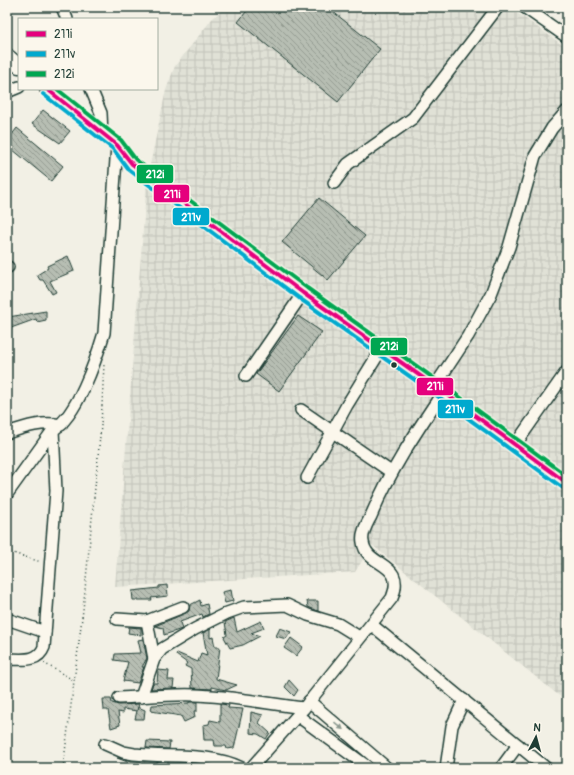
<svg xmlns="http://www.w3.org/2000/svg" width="574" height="775" font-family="Pangolin,sans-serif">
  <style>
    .industrial { fill: url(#industrial-grid) }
    .building { fill: url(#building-back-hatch); stroke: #1f3d34 }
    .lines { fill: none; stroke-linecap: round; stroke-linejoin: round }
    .minor-casing { stroke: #1f3d34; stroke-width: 14 }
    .major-casing { stroke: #1f3d34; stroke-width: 17 }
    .path { stroke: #1f3d34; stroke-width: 1.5; stroke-dasharray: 1 3; stroke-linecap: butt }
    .minor { stroke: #fbf7ec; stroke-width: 11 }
    .major { stroke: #fbf7ec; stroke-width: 14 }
    .bus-1-casing { stroke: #fbf7ec; stroke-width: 7 }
    .bus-2-casing { stroke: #fbf7ec; stroke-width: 7 }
    .bus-3-casing { stroke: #fbf7ec; stroke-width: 7 }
    .bus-1 { stroke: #e5007d; stroke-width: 4 }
    .bus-2 { stroke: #00a9ce; stroke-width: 4 }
    .bus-3 { stroke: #00a651; stroke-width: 4 }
    .oneway { fill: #8d9a90 }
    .bus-dot { fill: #1f3d34; stroke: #fbf7ec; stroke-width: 1.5 }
    .line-badge { stroke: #fbf7ec; stroke-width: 1.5 }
    .badge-label { font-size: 11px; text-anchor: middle; font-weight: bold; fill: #fff }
  </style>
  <defs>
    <pattern id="industrial-grid" width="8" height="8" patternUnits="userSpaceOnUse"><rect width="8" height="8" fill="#e0e1d6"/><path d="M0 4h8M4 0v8" fill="none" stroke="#c0c2b8"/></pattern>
    <pattern id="building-back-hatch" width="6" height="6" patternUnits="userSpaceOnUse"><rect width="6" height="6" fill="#b7beb3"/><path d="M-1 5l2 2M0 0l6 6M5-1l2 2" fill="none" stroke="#949c92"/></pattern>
  </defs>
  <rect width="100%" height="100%" fill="#f2f0e5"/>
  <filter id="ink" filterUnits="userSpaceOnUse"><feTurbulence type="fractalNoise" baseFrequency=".025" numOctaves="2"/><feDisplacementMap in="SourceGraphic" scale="8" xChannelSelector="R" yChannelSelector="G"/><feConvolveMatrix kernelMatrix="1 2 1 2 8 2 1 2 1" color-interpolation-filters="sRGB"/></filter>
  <g filter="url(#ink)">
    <polygon class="industrial" points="225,7 509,7 567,48 567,702 372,545 355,572 115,587 147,179 166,90 175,66 212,19"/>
    <g class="building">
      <polygon points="250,7 327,7 380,49 338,102 238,22"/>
      <polygon points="43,110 70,131 60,143 32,124"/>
      <polygon points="17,128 63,166 51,181 7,145 7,141"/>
      <polygon points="319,198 365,236 328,280 282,242"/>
      <polygon points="68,256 74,271 50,281 56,292 52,294 43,280 40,280 37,275 48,268 47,266"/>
      <polygon points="46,311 46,320 37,322 36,319 11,328 8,317"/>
      <polygon points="298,316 322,332 279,391 256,374"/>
      <polygon points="167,585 168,596 151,598 152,600 133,600 132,591 159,588 159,586"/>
      <polygon points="231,590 233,601 225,603 222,592"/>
      <polygon points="200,600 201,606 207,604 209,614 203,617 202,614 180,622 182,629 164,635 163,628 155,626 186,613 189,611 190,605"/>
      <polygon points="307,601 318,601 318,611 308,607"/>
      <polygon points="234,618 237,632 261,621 264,628 251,633 260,636 243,645 230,648 224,637 227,635 225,622"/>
      <polygon points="129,627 141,628 141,635 128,633"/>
      <polygon points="280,628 291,632 286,639 276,636"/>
      <polygon points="211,629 210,630 210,638 213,637 215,647 220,647 216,679 237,685 226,690 212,687 212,689 192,688 191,669 185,666 187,663 176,655 177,653 198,662 201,653 207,655 203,633"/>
      <polygon points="291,638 303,647 296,656 284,648"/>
      <polygon points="143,639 147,658 142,667 144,667 138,683 123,681 128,662 114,660 115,654 141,653 138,640"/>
      <polygon points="158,670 169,671 168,680 174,680 173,688 151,689 153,683 157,683"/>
      <polygon points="289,680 298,690 294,696 285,687"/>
      <polygon points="103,699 111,699 112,703 119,705 139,704 137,711 123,709 123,713 118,712 120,725 111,728 108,710 104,710"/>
      <polygon points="189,702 197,702 197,711 194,711 195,717 184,722 181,716 151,711 152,705 189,703"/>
      <polygon points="220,704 229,705 228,708 243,709 234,748 227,749 226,746 215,746 214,740 204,740 203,725 209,724 210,720 220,722"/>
      <polygon points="138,707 145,710 144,719 135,719"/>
      <polygon points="251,712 263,715 259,723 270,733 266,739 258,734 250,733"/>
      <polygon points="147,741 170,742 169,749 146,748"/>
      <polygon points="117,758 133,761 158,762 156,768 129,768 130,763"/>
    </g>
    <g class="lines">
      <g class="minor-casing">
        <g id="minor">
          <polyline points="62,7 67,19"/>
          <polyline points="524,7 567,37"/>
          <polyline points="91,89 101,113 102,134"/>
          <polyline points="7,92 19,87"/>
          <polyline points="334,183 348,164 413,118 498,7"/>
          <polyline points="7,267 8,267"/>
          <polyline points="246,376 303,293"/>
          <polyline points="435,386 468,336 491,294 509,247 535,156 552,128 567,111"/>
          <polyline points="301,410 391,472"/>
          <path d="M7 433C25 427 42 421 61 425"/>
          <polyline points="515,445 567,371"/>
          <polyline points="307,478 347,405 382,348"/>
          <path d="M7 494 53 430C77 416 96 360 104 333L117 145"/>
          <polyline points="7,619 45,632"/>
          <polyline points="117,619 147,621 183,607"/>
          <polyline points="147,621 154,659"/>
          <polyline points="372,625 546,768"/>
          <path d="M7 659C21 659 38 663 44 647L56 491 53 430"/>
          <polyline points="141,697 154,659 162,649 195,629 227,613 244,607 287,605 308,615 338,624 359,637"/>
          <path d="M119 698C144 697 170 694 195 695 232 696 268 704 304 708"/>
          <polyline points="309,701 387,768"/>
          <polyline points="298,716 369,768"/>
          <path d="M105 744 123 752 134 754C170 758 208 752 242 768"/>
          <path d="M251 768 304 708 392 598C407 561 366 568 363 542 361 533 367 524 371 516 390 471 416 432 443 392"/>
          <polyline points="446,768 452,726 464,700"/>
          <polyline points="501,768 518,745"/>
        </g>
      </g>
      <g class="major-casing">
        <g id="major">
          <polyline points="7,56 19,66"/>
          <polyline points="47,89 117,145 132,164 303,293 443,392 567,483"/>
        </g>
      </g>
      <g class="path">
        <polyline points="7,551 41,562"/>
        <polyline points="44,663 73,680"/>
        <polyline points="63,768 83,610 101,426 104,364"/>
      </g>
      <use href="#minor" class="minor"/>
      <use href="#major" class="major"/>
      <g class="bus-1-casing">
        <polyline id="bus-1" points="47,89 117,145 132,164 303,293 443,392 567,483"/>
      </g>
      <g class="bus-2-casing">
        <polyline id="bus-2" points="43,94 113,149 128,169 299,298 439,397 563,488"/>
      </g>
      <g class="bus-3-casing">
        <polyline id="bus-3" points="57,89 121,140 136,160 307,288 446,387 567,476"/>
      </g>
      <use href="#bus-1" class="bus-1"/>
      <use href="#bus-2" class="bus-2"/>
      <use href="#bus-3" class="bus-3"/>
    </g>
    <defs><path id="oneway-solid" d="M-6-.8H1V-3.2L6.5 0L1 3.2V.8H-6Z"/></defs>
    <use class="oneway" href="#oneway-solid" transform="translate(339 726) rotate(41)"/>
  </g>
  <circle class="bus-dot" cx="394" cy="365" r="3.5"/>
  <g class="line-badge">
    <rect x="136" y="164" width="38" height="20" rx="4" fill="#00a651"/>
    <rect x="153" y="184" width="37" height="19" rx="4" fill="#e5007d"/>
    <rect x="172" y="207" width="38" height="19" rx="4" fill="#00a9ce"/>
    <rect x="370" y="337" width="38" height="19" rx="4" fill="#00a651"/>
    <rect x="416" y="377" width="38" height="19" rx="4" fill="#e5007d"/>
    <rect x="437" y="399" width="37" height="20" rx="4" fill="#00a9ce"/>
  </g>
  <g class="badge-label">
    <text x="155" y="178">212i</text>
    <text x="172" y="198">211i</text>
    <text x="191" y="221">211v</text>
    <text x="389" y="350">212i</text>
    <text x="435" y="390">211i</text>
    <text x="455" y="413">211v</text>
  </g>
  <rect width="574" height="775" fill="none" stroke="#fbf7ec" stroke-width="24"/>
  <rect x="12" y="12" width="550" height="751" fill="none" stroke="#1f3d34" stroke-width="1.5" filter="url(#ink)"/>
  <rect x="18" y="18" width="140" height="72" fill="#fbf7ec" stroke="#a3ada2"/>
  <rect x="26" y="31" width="20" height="6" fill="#e5007d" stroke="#a3ada2"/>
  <text x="54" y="38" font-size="12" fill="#1f3d34">211i</text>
  <rect x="26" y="51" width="20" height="6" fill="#00a9ce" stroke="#a3ada2"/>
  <text x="54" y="58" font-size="12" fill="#1f3d34">211v</text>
  <rect x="26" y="71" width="20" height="6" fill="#00a651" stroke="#a3ada2"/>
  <text x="54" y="78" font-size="12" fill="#1f3d34">212i</text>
  <g transform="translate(536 737) rotate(6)" stroke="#fbf7ec" stroke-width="3" paint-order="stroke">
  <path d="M0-3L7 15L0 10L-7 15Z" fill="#1f3d34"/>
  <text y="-6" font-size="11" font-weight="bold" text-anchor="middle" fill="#1f3d34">N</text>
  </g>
</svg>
